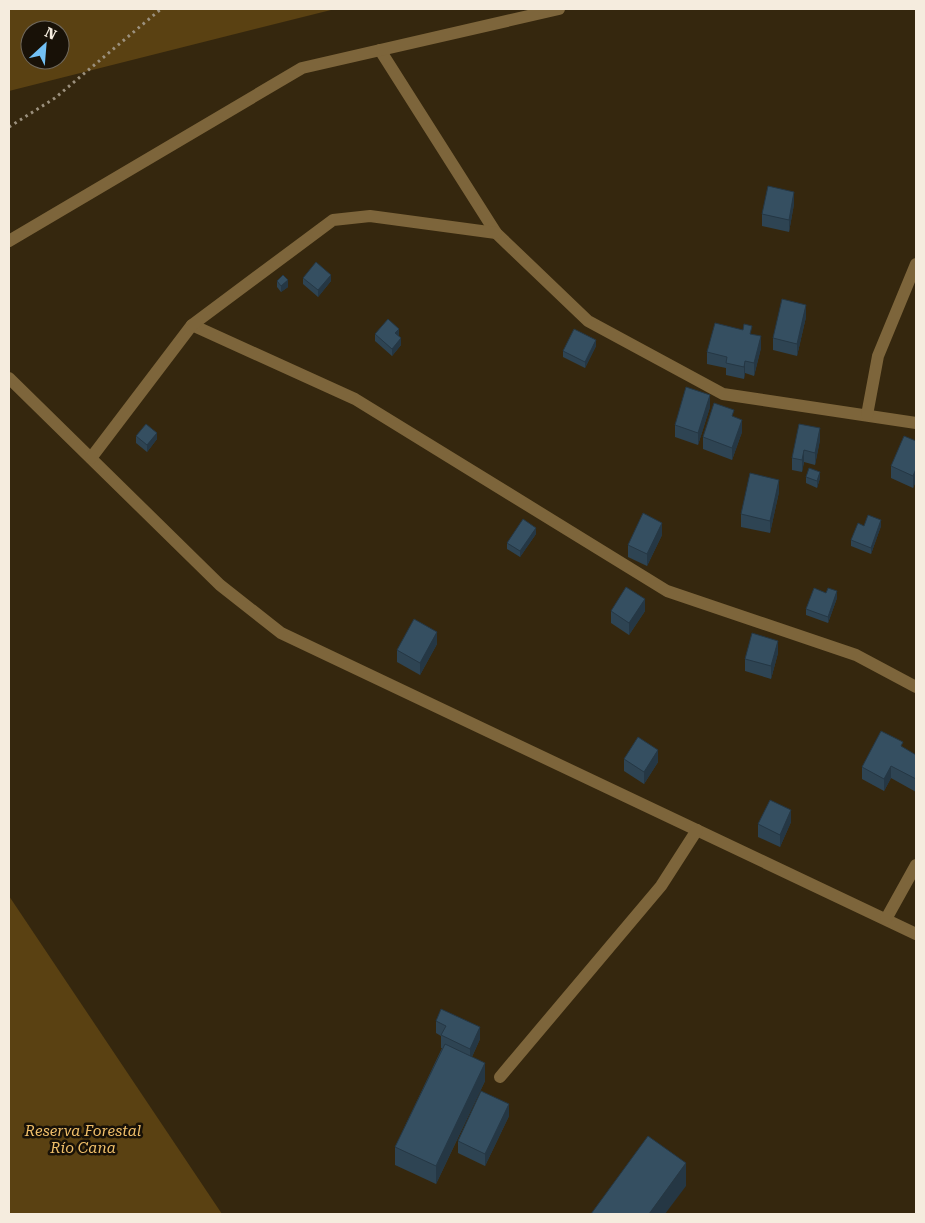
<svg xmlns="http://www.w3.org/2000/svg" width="925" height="1223" font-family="'Roboto Serif',serif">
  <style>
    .green { fill: #5a4112; fill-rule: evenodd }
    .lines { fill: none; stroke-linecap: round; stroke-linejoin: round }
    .path { stroke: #9c917e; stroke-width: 3; stroke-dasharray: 2.5 4; stroke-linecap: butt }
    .minor { stroke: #7d653b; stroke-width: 12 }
    .wall { fill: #2e4453 }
    .shaded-wall { fill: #253744 }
    .building { fill: #354f61; stroke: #253744 }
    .labels { text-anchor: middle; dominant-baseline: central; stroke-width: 5; stroke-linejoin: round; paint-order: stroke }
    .park-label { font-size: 15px; font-style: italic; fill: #f0bf6a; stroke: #181107 }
  </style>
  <rect width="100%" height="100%" fill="#35270e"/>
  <g class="green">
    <path d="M9 9H335L9 91ZM30 30H60V60H30Z"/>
    <polygon points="9,896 222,1214 9,1214"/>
  </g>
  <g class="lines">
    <polyline class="path" points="9,127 55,98 161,9"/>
    <g class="minor">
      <polyline points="380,50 496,233 588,321 723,394 916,423"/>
      <polyline points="9,241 302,68 559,9"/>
      <polyline points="192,325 355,399 667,591 856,655 916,687"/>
      <polyline points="9,378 220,585 281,633 916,934"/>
      <polyline points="867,415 878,356 916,264"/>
      <polyline points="91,458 192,325 333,220 370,216 496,233"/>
      <polyline points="886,919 916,865"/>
      <polyline points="500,1077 661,886 697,830"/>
    </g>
  </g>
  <g class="wall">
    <polygon points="794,204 789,232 762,226 762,214"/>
    <polygon points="303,278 331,281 318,297 303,284"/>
    <polygon points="277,281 288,287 281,292 277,287"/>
    <polygon points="806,317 797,356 773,350 773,338"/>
    <polygon points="375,334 399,335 398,335 401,345 392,356 375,341"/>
    <polygon points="752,334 761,348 754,376 745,373 744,379 726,375 726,368 707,364 707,352"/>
    <polygon points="596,346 585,368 563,357 563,351"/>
    <polygon points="710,407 698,445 675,437 675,425"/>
    <polygon points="734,417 742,432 732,460 703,449 703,437"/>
    <polygon points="136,436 157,439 147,452 136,443"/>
    <polygon points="820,440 815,465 804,462 802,472 792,470 792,458"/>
    <polygon points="916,441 916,481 913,488 891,478 891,466"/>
    <polygon points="806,477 820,478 817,488 806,483"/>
    <polygon points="779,492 770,533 741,527 741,514"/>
    <polygon points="864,526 881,526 871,554 851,546 851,540"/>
    <polygon points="536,534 520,557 507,549 507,543"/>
    <polygon points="662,535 647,566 628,557 628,545"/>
    <polygon points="837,598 828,623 806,615 806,609"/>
    <polygon points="611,611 645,611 629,635 611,623"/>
    <polygon points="437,644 420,675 397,662 397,650"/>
    <polygon points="778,653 771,679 745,671 745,659"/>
    <polygon points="903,748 916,755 916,792 891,778 884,791 862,779 862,767"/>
    <polygon points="624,759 658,762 644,784 624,771"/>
    <polygon points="791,822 780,847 758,837 758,824"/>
    <polygon points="436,1021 480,1039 472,1057 485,1081 436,1184 395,1165 395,1147 442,1048 441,1048 441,1036 436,1033"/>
    <polygon points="509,1116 485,1166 458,1153 458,1141"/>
  </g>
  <g class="shaded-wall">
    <polygon points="794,192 794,204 789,232 789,220"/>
    <polygon points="331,275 331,281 318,297 318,290"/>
    <polygon points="288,280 288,287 281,292 281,286"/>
    <polygon points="806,305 806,317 797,356 797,344"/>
    <polygon points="399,329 399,335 395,339 395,333"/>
    <polygon points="761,336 761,348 754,376 754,363"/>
    <polygon points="401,338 401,345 392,356 392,349"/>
    <polygon points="596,340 596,346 585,368 585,362"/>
    <polygon points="745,361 745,373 744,379 744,367"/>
    <polygon points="710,395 710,407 698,445 698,433"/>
    <polygon points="742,420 742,432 732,460 732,448"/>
    <polygon points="820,428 820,440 815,465 815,453"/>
    <polygon points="157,433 157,439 147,452 147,445"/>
    <polygon points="804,450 804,462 802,472 802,460"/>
    <polygon points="916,469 916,481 913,488 913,476"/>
    <polygon points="820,472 820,478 817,488 817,481"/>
    <polygon points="779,480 779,492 770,533 770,521"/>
    <polygon points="881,520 881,526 871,554 871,548"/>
    <polygon points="662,523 662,535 647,566 647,554"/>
    <polygon points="536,528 536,534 520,557 520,551"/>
    <polygon points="837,591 837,598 828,623 828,617"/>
    <polygon points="645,599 645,611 629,635 629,623"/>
    <polygon points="437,632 437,644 420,675 420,663"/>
    <polygon points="778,641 778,653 771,679 771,666"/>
    <polygon points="658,750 658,762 644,784 644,772"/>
    <polygon points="891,766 891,778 884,791 884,779"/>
    <polygon points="791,810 791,822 780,847 780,835"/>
    <polygon points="480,1027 480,1039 470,1061 470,1049"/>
    <polygon points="485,1063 485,1081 436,1184 436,1166"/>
    <polygon points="509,1104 509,1116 485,1166 485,1154"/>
    <polygon points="686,1163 686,1186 665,1214 649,1214"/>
  </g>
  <g class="building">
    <polygon points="768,186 794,192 789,220 762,214"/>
    <polygon points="316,262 331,275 318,290 303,278"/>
    <polygon points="283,275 288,280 281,286 277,281"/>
    <polygon points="782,299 806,305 797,344 773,338"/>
    <polygon points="388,319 399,329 395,333 401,338 392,349 375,334"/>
    <polygon points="715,323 743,330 744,324 752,326 750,334 761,336 754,363 745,361 744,367 726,363 727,357 707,352"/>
    <polygon points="574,329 596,340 585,362 563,351"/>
    <polygon points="686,387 710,395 698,433 675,425"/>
    <polygon points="714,403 734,410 732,416 742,420 732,448 703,437"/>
    <polygon points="146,424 157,433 147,445 136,436"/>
    <polygon points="799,424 820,428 815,453 804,450 802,460 792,458"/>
    <polygon points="904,436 916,441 916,469 913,476 891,466"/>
    <polygon points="809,468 820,472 817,481 806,477"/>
    <polygon points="750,473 779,480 770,521 741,514"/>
    <polygon points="643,513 662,523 647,554 628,545"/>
    <polygon points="868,515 881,520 871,548 851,540 858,523 864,526"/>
    <polygon points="523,519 536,528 520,551 507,543"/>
    <polygon points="626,587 645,599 629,623 611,611"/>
    <polygon points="814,588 826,593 828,588 837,591 828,617 806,609"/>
    <polygon points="414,619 437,632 420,663 397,650"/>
    <polygon points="752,633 778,641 771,666 745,659"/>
    <polygon points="881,731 903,742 901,746 916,755 916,779 891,766 884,779 862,767"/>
    <polygon points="638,737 658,750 644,772 624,759"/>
    <polygon points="770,800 791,810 780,835 758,824"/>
    <polygon points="441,1009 480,1027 470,1049 441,1035 446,1026 436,1021"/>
    <polygon points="445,1044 485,1063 436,1166 395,1147"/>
    <polygon points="481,1091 509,1104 485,1154 458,1141"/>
    <polygon points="648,1136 686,1163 649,1214 591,1214"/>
  </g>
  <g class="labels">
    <g class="park-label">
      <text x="83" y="1131">Reserva Forestal<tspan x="83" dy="17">Río Cana</tspan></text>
    </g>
  </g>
  <rect width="925" height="1223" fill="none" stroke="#f5ecde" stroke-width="20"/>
  <g transform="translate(45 45) rotate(26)"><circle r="24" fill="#181107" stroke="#70695d"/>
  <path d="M0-4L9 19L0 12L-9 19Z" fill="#73c1f5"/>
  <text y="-8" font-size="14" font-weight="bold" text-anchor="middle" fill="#f5ecde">N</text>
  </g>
</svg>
